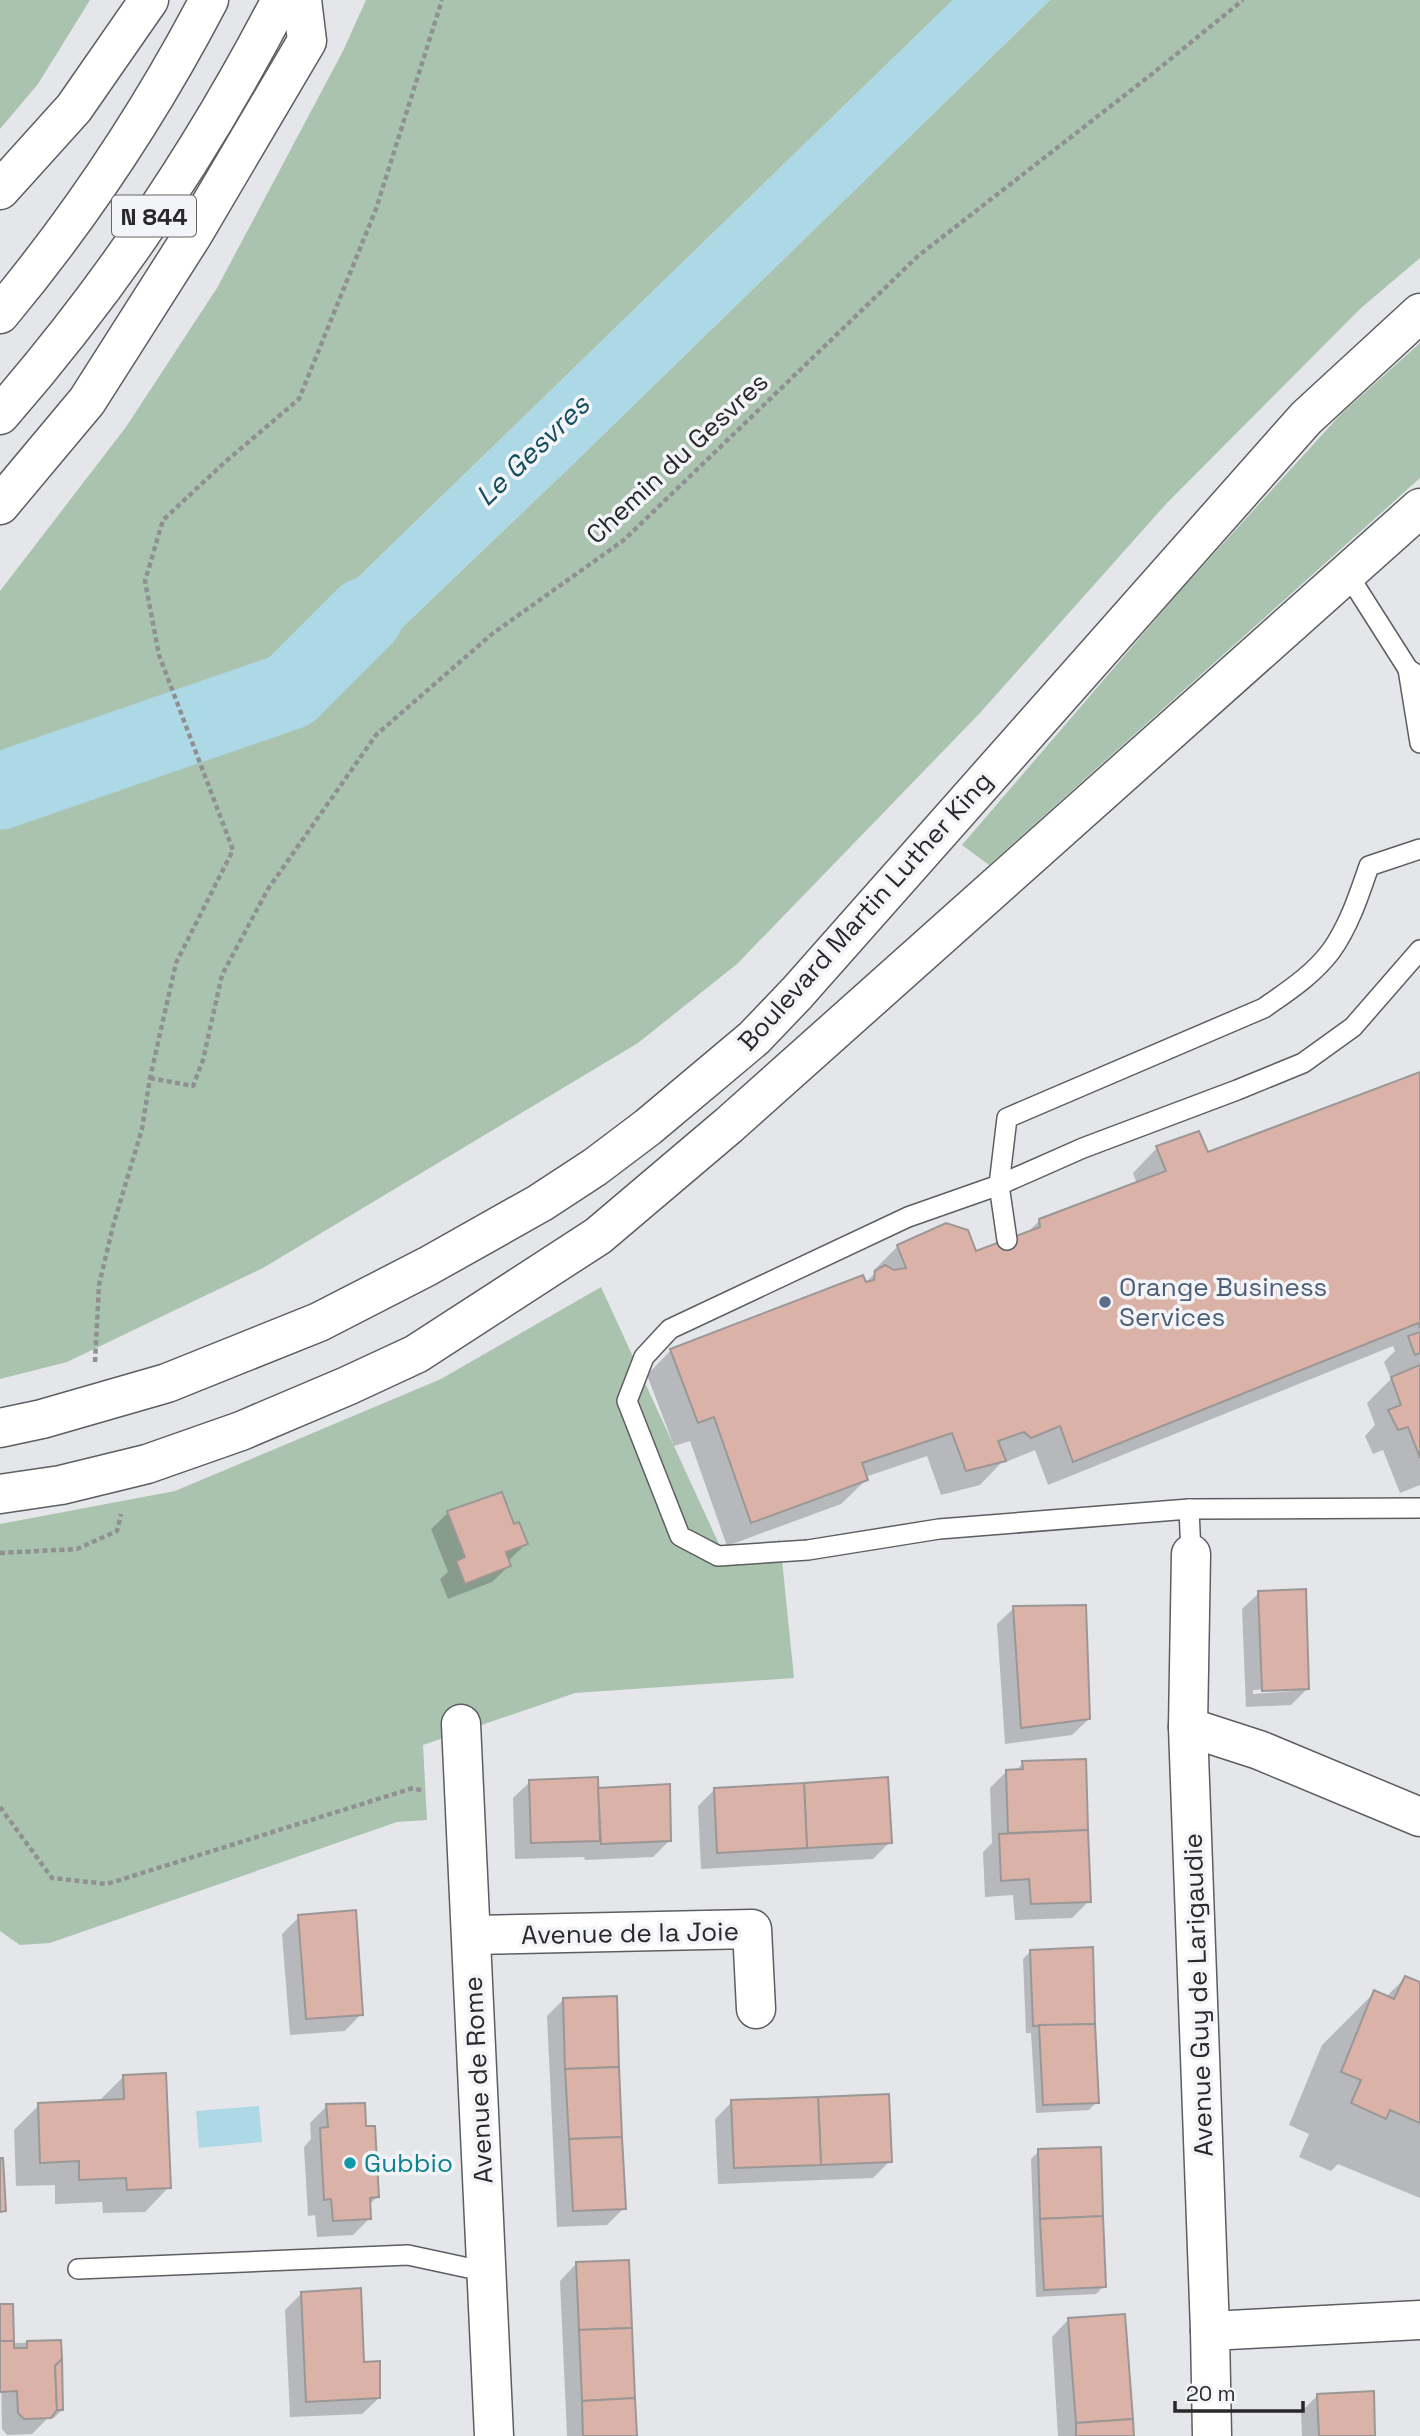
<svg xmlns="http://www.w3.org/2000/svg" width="1420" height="2436" font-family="'Space Grotesk',sans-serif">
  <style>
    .green { fill: #aac3af }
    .water { fill: #add8e6 }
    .shadow { fill: #0003; fill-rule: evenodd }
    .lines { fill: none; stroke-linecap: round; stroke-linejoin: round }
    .river { stroke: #add8e6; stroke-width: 77 }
    .building { fill: #dbb2a7; stroke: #9b9796; stroke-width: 2 }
    .lane-casing { stroke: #5d5e61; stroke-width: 22 }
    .street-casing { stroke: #5d5e61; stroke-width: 41 }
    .secondary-casing { stroke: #5d5e61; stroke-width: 41 }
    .highway-casing { stroke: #5d5e61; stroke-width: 41 }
    .path { stroke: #909093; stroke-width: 4.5; stroke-dasharray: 5 3.5; stroke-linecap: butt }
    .lane { stroke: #fff; stroke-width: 19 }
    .street { stroke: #fff; stroke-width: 38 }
    .secondary { stroke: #fff; stroke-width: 38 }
    .highway { stroke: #fff; stroke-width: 38 }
    .service-dot { fill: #5c6f8a; stroke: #f3f4f7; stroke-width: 2.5 }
    .culture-dot { fill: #0f9aa8; stroke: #f3f4f7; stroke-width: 2.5 }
    .labels { text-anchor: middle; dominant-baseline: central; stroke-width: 7; stroke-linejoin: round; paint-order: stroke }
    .shield { fill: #f3f4f7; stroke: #666668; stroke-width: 2 }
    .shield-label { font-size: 24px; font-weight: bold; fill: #29292a }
    .street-label { font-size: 26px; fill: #29292a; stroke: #f3f4f7 }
    .service-label { font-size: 26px; fill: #4e5e75; stroke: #f3f4f7; text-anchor: start }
    .culture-label { font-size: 26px; fill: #0d838f; stroke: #f3f4f7; text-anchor: start }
    .water-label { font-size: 28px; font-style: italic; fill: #15505f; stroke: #f3f4f7 }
  </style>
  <rect width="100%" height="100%" fill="#e5e6ea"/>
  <g class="green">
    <polygon points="0,0 90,0 38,84 0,129"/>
    <polygon points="366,0 953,0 274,659 290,691 297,728 571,466 1050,0 1420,0 1420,258 1361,308 1166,504 979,714 737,964 638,1043 263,1268 67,1362 0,1379 0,591 126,427 217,288 343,51"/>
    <polygon points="1420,343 1420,478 989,865 962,845 1180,591 1341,414"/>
    <polygon points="601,1287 724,1555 780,1540 794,1678 575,1693 423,1745 427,1820 397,1822 50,1943 20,1945 0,1931 0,1524 175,1491 441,1379"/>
  </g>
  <g class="water">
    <polygon points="953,0 1050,0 571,466 297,728 290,691 274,659"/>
    <polygon points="259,2106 262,2142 199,2148 196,2111"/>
  </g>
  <g class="shadow">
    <polygon points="1420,1074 1420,1485 1400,1493 1383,1450 1373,1454 1365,1436 1375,1425 1367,1403 1391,1379 1384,1362 1395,1351 1393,1346 1048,1485 1035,1450 1006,1462 1004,1460 980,1485 941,1495 927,1456 865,1477 866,1480 841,1504 727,1546 690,1441 674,1446 647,1375 671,1350 865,1283 874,1274 873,1271 898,1246 975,1253 1026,1234 1040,1220 1137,1184 1133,1173 1157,1148 1207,1154"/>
    <polygon points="448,1513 513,1526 526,1544 508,1561 509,1566 492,1582 448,1599 440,1579 448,1572 431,1529"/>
    <path d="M1259 1593 1308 1688 1291 1705 1246 1707 1242 1609ZM1293 1688V1691L1253 1694V1690Z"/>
    <polygon points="1014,1608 1089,1719 1072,1735 1005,1744 997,1624"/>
    <polygon points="1084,1760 1089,1901 1072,1918 1015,1920 1013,1895 985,1897 983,1852 992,1843 990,1788 1006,1772 1015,1771 1023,1763"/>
    <polygon points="530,1782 596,1790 670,1840 653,1857 585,1860 584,1857 515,1859 513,1798"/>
    <polygon points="714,1790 890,1842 873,1859 701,1869 698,1806"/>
    <polygon points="299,1917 361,2014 345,2031 290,2035 282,1934"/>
    <polygon points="1031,1951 1097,2102 1089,2110 1036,2113 1031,2033 1026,2033 1023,1959"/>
    <polygon points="1405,1978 1420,1984 1420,2198 1338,2164 1331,2171 1299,2157 1309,2134 1289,2125 1322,2045 1375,1992 1386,1997"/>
    <polygon points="564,1999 624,2208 607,2225 557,2227 547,2016"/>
    <polygon points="124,2076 169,2187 145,2212 103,2213 102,2202 55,2204 55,2185 16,2186 14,2130 39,2105 99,2101"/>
    <polygon points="732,2102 890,2161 873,2178 718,2184 715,2119"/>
    <polygon points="327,2106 365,2128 378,2196 369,2205 370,2218 353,2235 317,2237 315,2215 308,2216 304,2147 311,2139 310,2123"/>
    <polygon points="1039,2151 1104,2286 1096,2294 1036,2297 1031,2159"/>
    <polygon points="576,2264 635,2436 567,2436 560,2281"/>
    <polygon points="302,2293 362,2364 379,2398 362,2414 290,2417 285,2310"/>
    <polygon points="0,2306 12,2345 14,2343 60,2342 62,2410 54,2418 48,2418 32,2434 7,2435 2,2429"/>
    <polygon points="1068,2320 1132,2436 1058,2436 1052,2337"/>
    <polygon points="1318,2395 1374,2436 1302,2436 1301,2412"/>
  </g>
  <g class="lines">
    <polyline class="river" points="0,791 290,691 365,616"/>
  </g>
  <g class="building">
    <polygon points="1420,1072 1420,1328 1418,1323 1073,1462 1060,1426 1031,1438 1024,1432 998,1441 1006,1461 966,1471 952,1433 862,1463 868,1480 751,1523 714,1417 698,1423 670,1349 863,1275 866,1282 874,1280 875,1271 885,1265 894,1270 906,1268 897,1245 946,1223 968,1230 976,1251 1040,1227 1039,1219 1166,1171 1156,1146 1199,1131 1208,1152"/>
    <polygon points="1420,1332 1420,1353 1415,1355 1408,1336"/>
    <polygon points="1420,1365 1420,1458 1408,1427 1398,1430 1388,1410 1401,1405 1391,1377"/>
    <polygon points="502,1492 514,1524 519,1522 528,1544 506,1552 511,1566 465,1584 456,1561 465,1557 447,1511"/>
    <polygon points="1306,1589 1309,1689 1262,1691 1258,1591"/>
    <polygon points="1086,1605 1090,1719 1021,1728 1013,1606"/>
    <polygon points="1086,1759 1088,1830 1008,1833 1006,1770 1023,1769 1022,1761"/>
    <polygon points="598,1777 600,1841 531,1843 529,1780"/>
    <polygon points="888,1777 892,1843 807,1848 804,1783"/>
    <polygon points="804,1783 807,1848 717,1853 714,1788"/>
    <polygon points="670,1784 671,1841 601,1844 598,1788"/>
    <polygon points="1088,1830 1091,1902 1031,1904 1029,1879 1001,1881 999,1834"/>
    <polygon points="356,1910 363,2015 306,2019 298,1915"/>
    <polygon points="1093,1947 1095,2024 1033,2026 1030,1950"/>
    <polygon points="1405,1976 1420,1982 1420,2123 1390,2110 1386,2119 1351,2103 1361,2080 1341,2072 1374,1990 1394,1999"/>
    <polygon points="617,1996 619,2067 565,2069 563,1998"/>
    <polygon points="1095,2024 1099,2103 1043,2105 1039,2025"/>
    <polygon points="619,2067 622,2137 569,2139 565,2069"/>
    <polygon points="166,2073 171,2188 127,2190 126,2178 79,2180 79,2161 40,2163 38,2103 124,2099 123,2075"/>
    <polygon points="889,2094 892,2162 821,2165 818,2097"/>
    <polygon points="818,2097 821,2165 734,2168 731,2100"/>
    <polygon points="365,2103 366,2126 375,2126 379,2197 370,2198 371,2219 333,2221 331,2199 324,2200 320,2128 328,2127 326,2104"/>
    <polygon points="622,2137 626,2209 573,2211 569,2139"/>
    <polygon points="1101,2147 1103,2216 1040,2219 1038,2149"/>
    <polygon points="0,2158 3,2158 6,2211 0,2212"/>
    <polygon points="1103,2216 1106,2287 1044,2290 1040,2219"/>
    <polygon points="629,2260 632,2328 579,2330 576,2262"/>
    <polygon points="361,2288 364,2362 380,2361 380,2398 306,2402 301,2292"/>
    <polygon points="0,2304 13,2304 14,2341 0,2341"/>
    <polygon points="1125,2314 1133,2419 1076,2423 1068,2318"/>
    <polygon points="632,2328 635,2398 582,2401 579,2330"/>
    <polygon points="61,2340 62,2359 55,2366 57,2410 51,2418 24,2419 18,2413 17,2391 0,2392 0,2341 14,2341 14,2348 27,2348 27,2341"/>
    <polygon points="62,2359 63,2410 57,2410 55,2366"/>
    <polygon points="1374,2391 1375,2436 1319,2436 1317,2394"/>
    <polygon points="635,2398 637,2436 583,2436 582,2401"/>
    <polygon points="1133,2419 1134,2436 1076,2436 1076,2423"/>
  </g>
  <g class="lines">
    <g class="lane-casing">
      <g id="lane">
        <polyline points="1347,573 1408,669 1420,677"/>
        <polyline points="1408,669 1420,743"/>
        <polyline points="1420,950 1353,1027 1303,1063 1237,1090 1083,1148 999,1185 908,1217 670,1329 644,1357 627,1401 680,1536 718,1556 808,1550 939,1529 1189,1509 1420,1508"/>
        <path d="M1007 1240 999 1185 1007 1118 1264 1008C1288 991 1313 975 1331 951 1349 926 1359 895 1369 866L1420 849"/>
        <polyline points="1189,1509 1191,1554"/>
        <polyline points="78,2269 408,2255 487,2272"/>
      </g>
    </g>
    <g class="street-casing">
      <g id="street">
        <polyline points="1191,1554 1188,1727 1210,2331 1212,2436"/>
        <polyline points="461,1724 494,2436"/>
        <polyline points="1188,1727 1259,1750 1420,1817"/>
        <polyline points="472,1935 752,1929 756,2009"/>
        <polyline points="1210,2331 1420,2320"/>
      </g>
    </g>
    <g class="secondary-casing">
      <g id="secondary">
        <polyline points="0,1428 42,1419 167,1383 319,1322 428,1266 540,1203 595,1167 648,1127 754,1038 797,993 1306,418 1420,313"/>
        <polyline points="0,1494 61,1485 147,1464 241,1431 347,1386 416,1354 598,1236 729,1125 1420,508"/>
      </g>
    </g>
    <g class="highway-casing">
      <g id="highway">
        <polyline points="0,190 74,108 149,0"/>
        <path d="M0 314C80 218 151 111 209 0"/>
        <path d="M0 415C111 288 204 149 281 0"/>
        <polyline points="0,505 87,401 192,236 307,41 302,0"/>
      </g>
    </g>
    <g class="path">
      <polyline points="150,1078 193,1086 203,1060 222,975 268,889 376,735 492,634 624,540 918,256 1152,74 1243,0"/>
      <polyline points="95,1362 99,1285 113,1226 142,1129 150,1078 176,963 233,850 159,655 145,581 163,520 225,462 299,399 376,209 442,0"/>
      <polyline points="0,1553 77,1549 117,1531 121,1514"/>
      <polyline points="0,1807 52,1878 107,1884 413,1788 424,1791"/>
    </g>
    <use href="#lane" class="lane"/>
    <use href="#street" class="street"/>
    <use href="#secondary" class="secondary"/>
    <use href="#highway" class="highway"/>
  </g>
  <circle class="service-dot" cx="1105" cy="1302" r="7"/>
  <circle class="culture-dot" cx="350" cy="2163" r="7"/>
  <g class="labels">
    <rect class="shield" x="112" y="195.5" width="84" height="41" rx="5"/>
    <g class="shield-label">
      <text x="154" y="216">N 844</text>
    </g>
    <g class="street-label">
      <text transform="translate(677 458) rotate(-43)">Chemin du Gesvres</text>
      <text transform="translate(865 911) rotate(-48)">Boulevard Martin Luther King</text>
      <text transform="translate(630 1933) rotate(-1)">Avenue de la Joie</text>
      <text transform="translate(1198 1995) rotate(-92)">Avenue Guy de Larigaudie</text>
      <text transform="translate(478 2080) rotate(-93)">Avenue de Rome</text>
    </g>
    <g class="service-label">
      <text x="1119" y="1287">Orange Business<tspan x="1119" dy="30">Services</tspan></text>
    </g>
    <g class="culture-label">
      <text x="364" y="2163">Gubbio</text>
    </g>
    <g class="water-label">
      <text transform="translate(532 450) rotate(-44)">Le Gesvres</text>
    </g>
  </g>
  <path d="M1175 2401v10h128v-10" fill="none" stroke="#29292a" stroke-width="3.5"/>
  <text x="1186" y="2401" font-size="21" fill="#29292a" stroke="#f3f4f7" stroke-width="5" paint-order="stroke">20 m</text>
</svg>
